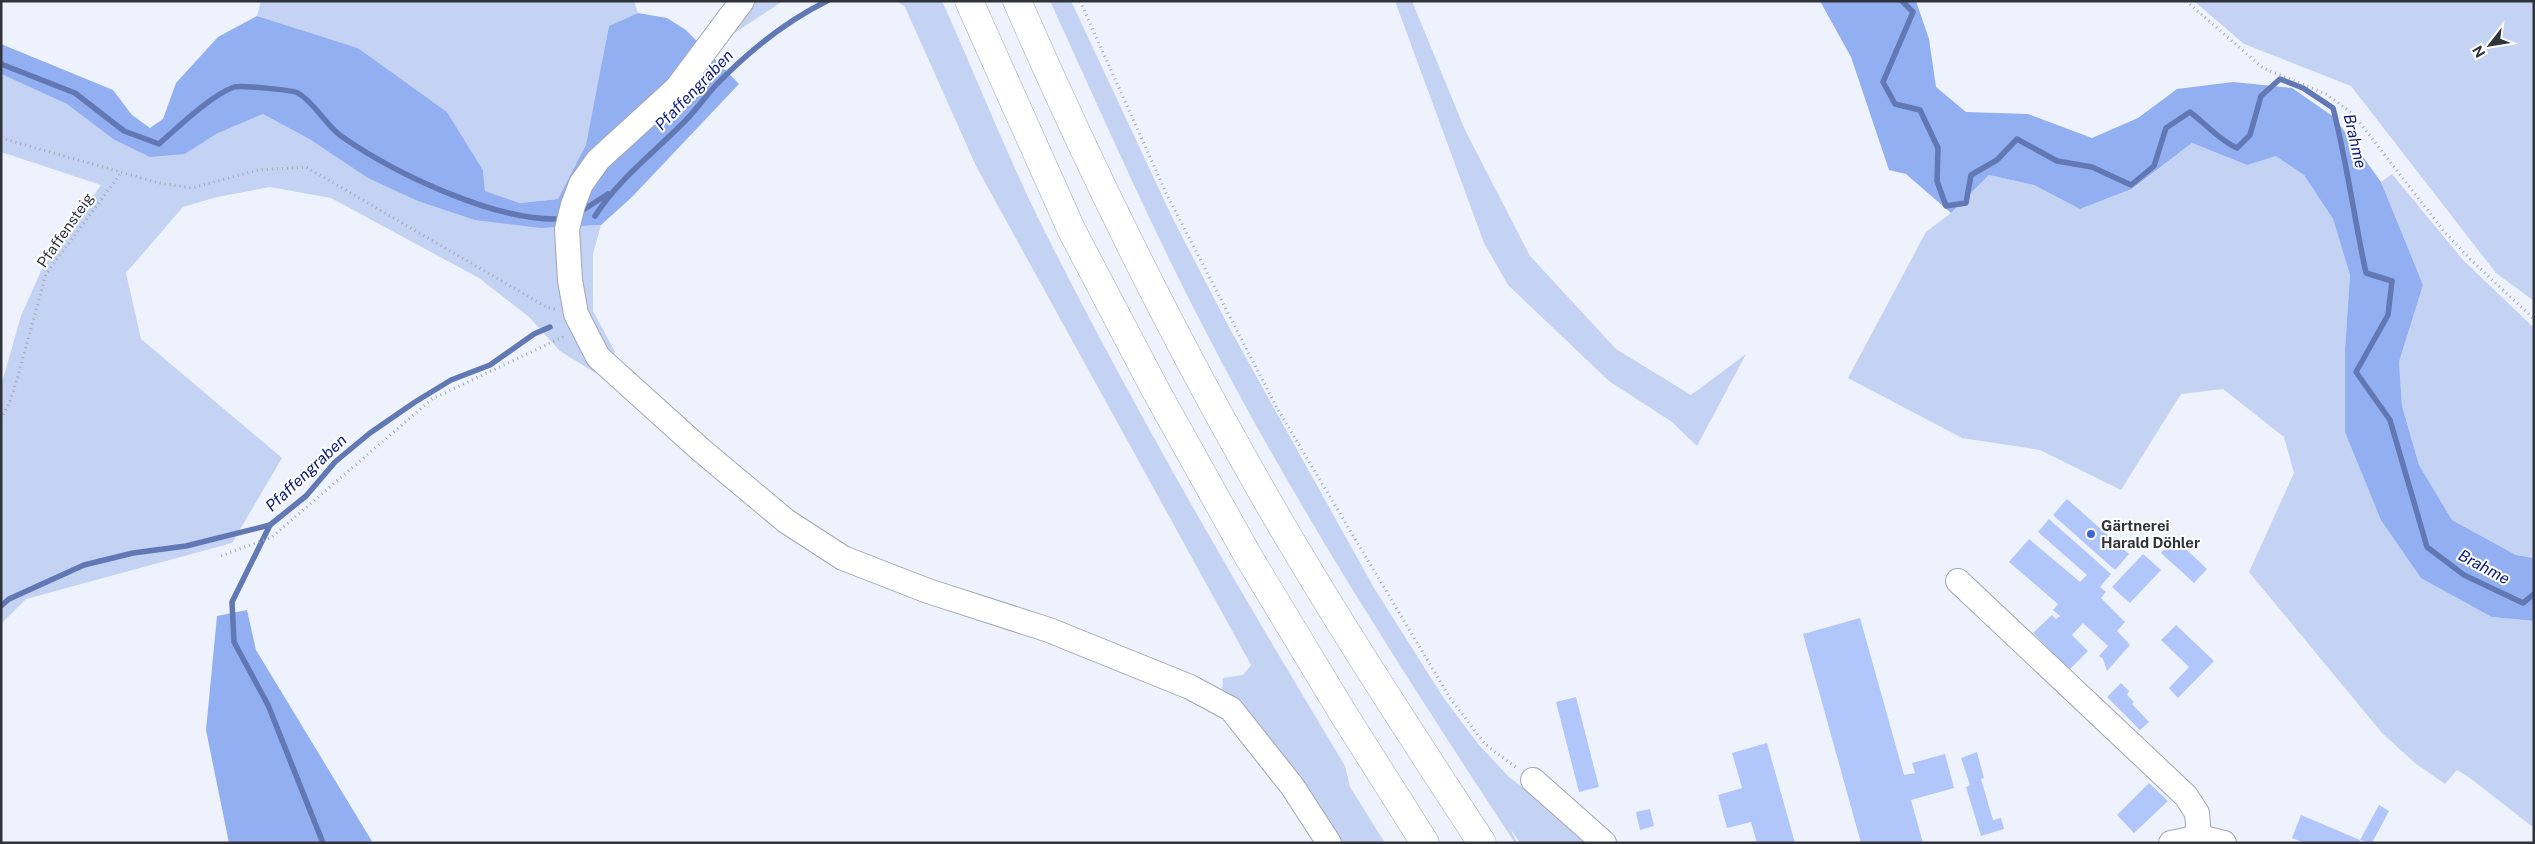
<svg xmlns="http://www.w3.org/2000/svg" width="2535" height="844" font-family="'Public Sans',sans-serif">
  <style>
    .green { fill: #c4d2f3 }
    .forest { fill: #92aff2 }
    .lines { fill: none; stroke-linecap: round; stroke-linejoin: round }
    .stream { stroke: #6178b4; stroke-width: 5.5 }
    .building { fill: #b1c7fb }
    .minor-casing { stroke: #a0a7b6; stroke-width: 26 }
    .highway-casing { stroke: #a0a7b6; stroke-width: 29 }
    .path { stroke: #a5a8b1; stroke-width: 3; stroke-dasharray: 1 4; stroke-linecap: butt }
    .minor { stroke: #fff; stroke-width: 24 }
    .highway { stroke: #fff; stroke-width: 28 }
    .poi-dot { fill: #3f64d6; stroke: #fff; stroke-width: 2 }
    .labels { text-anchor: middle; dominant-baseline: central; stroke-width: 4; stroke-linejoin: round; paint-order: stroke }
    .street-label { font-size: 15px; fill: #31333a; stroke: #fff }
    .poi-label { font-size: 15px; font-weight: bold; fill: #31333a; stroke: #fff; text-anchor: start }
    .water-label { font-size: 16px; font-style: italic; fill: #0a1978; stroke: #fff }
  </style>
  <rect width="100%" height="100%" fill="#eef2fc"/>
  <g class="green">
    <polygon points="261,1 634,1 638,13 609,26 587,145 558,199 520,203 485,191 483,170 447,112 358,48 257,16"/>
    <polygon points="751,1 783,1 722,41"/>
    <path d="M897 1H942C975 74 1004 148 1039 220 1133 408 1237 587 1345 766L1350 787 1385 843H1339L1239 706 1222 691 1223 678 1243 675 1251 665 976 166 905 7Z"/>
    <path d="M1050 1H1071L1173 219 1230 329 1374 588 1443 697 1478 744 1509 777 1595 843H1520L1510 828 1517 843H1515C1406 677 1298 510 1207 334 1150 225 1101 112 1050 1Z"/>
    <polygon points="1395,1 1412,1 1465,130 1530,256 1616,349 1691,395 1746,354 1697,446 1672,422 1609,381 1508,285 1484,243"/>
    <polygon points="2194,1 2534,1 2534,301 2496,273 2351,86 2244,44"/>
    <polygon points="1,74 67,104 113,139 185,154 216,134 263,114 311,140 541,228 601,225 593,254 593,311 615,352 597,374 560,351 529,317 479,278 331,198 270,187 217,197 183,207 126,273 141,339 282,458 232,543 26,599 1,624 1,386 21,316 41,271 101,185 1,152"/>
    <polygon points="2192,143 2247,165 2276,155 2304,175 2333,219 2350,275 2345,349 2345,432 2492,617 2534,621 2534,828 2470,778 2457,770 2445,784 2415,763 2382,733 2249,572 2294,473 2284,437 2223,389 2181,394 2121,490 2040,450 1962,438 1848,378 1926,232 1951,213 1989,175 2034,185 2080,209 2133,189"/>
    <polygon points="2392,174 2463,260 2534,328 2534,558 2516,555 2452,520 2419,465 2402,406 2399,362 2423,285 2381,182"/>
  </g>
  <g class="forest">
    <polygon points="1820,1 1916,1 1929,39 1936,87 1966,112 2028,114 2092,138 2138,118 2177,89 2233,82 2292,88 2334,117 2381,182 2423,285 2399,362 2402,406 2419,465 2452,520 2516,555 2534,558 2534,621 2492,617 2421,578 2381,520 2345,432 2345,349 2350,275 2333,219 2304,175 2276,156 2247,165 2192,143 2132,189 2080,209 2034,185 1989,175 1951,213 1906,174 1889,170 1851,57"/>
    <polygon points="638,13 667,18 686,30 739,84 632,197 601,225 541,228 475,220 418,201 368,178 311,140 263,114 216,134 185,154 150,157 113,139 67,104 1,74 1,44 113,90 132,115 150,128 163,119 176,83 218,37 257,16 358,48 447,112 483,170 485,191 520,203 558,199 586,145 609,26"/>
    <polygon points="247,610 256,650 373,843 229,843 206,730 217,616"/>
  </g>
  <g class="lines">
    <g class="stream">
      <path d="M1902 1 1913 12 1883 82 1895 104 1920 110 1938 148 1937 181 1946 206 1966 203 1971 175 1997 160 2017 139 2057 161 2092 167 2131 185 2154 166 2166 128 2190 112C2206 124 2219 140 2237 148L2250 135 2261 96 2280 79 2303 88 2333 108C2347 162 2354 218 2366 273L2392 281 2388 315 2356 372 2390 420 2427 547 2464 575 2523 603 2534 594"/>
      <path d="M1 64 75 93 124 131 159 144C178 127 210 96 234 87 239 85 293 90 298 93 315 103 325 124 341 136 394 173 494 221 559 219"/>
      <polyline points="580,212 608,194"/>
      <path d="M595 216C618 180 651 155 681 125 694 113 704 98 716 85 749 51 784 22 827 1"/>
      <polyline points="270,525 232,602 234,642 268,705 323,843"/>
      <polyline points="1,606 9,599 84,565 133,553 186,546 270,525 306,496 335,462 370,433 415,402 451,380 490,365 534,334 550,327"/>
    </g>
  </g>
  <g class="building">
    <polygon points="2067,499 2129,554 2115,570 2053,515"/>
    <polygon points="2049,519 2111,574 2100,587 2106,592 2101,598 2125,622 2117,631 2130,645 2107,671 2103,659 2099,656 2108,646 2083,623 2072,635 2088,651 2069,670 2033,633 2052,615 2056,619 2060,616 2053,610 2058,604 2009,562 2029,539 2080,582 2087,575 2038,532"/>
    <polygon points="2174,538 2207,569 2194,583 2161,553"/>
    <polygon points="2143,554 2161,570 2130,603 2112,587"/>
    <polygon points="1860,618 1904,775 1915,773 1912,763 1945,754 1954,788 1911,800 1923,843 1861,843 1803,634"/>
    <polygon points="2176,625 2214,661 2178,698 2169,688 2189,667 2161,640"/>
    <polygon points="2121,683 2129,691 2127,695 2134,702 2132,704 2149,722 2140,730 2107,697"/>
    <polygon points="1576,697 1599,787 1579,792 1556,702"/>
    <polygon points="1767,743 1795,843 1757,843 1751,822 1727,828 1718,795 1742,788 1732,753"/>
    <polygon points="1977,752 1984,778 1981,779 1993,820 2001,818 2004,829 1981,836 1966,787 1970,785 1961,758"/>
    <polygon points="2149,783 2168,801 2134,833 2117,815"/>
    <polygon points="2379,805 2389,811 2372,843 2360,840 2359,843 2305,843 2292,838 2301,815 2360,840"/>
    <polygon points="1650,809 1654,826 1640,830 1636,812"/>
  </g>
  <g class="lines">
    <g class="minor-casing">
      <g id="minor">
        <polyline points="742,1 677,88 598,160 581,184 573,205 567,229 570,280 576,314 598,357 701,450 786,521 843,558 928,591 1049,630 1190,687 1231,709 1292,786 1329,843"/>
        <polyline points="1958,581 2186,796 2197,813 2199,837"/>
        <polyline points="1533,780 1604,843"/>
        <polyline points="2171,843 2199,837 2224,843"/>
      </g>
    </g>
    <g class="highway-casing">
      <g id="highway">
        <polyline points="969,1 1072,231 1156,391 1248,556 1341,710 1425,843"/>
        <path d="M1017 1C1086 159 1162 315 1247 465 1319 594 1401 719 1482 843"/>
      </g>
    </g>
    <g class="path">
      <polyline points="1080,1 1166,193 1277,408 1450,698 1485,744 1518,769"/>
      <polyline points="2186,1 2263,68 2326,94 2353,114 2443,230 2471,260 2534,319"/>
      <polyline points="1,138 159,183 192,188 258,170 306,167 548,308 556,309"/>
      <polyline points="1,419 9,404 16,383 46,274 121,173"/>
      <polyline points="221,556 272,537 432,399 565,336"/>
    </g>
    <use href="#minor" class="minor"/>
    <use href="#highway" class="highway"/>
  </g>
  <circle class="poi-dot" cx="2091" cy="534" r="5"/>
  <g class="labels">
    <g class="street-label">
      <text transform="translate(65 230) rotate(-55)">Pfaffensteig</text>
    </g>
    <g class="poi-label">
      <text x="2101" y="525">Gärtnerei<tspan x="2101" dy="17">Harald Döhler</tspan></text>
    </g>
    <g class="water-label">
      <text transform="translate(694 90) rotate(-46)">Pfaffengraben</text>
      <text transform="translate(2355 141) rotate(77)">Brahme</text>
      <text transform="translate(306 473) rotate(-43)">Pfaffengraben</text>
      <text transform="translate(2484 567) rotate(28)">Brahme</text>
    </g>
  </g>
  <rect width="2535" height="844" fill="none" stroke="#31333a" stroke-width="5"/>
  <g transform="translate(2490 45) rotate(239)" stroke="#ffffff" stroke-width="4" paint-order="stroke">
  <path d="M0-4L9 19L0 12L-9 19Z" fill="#31333a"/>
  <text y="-8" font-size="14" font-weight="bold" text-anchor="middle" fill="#31333a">N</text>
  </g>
</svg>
